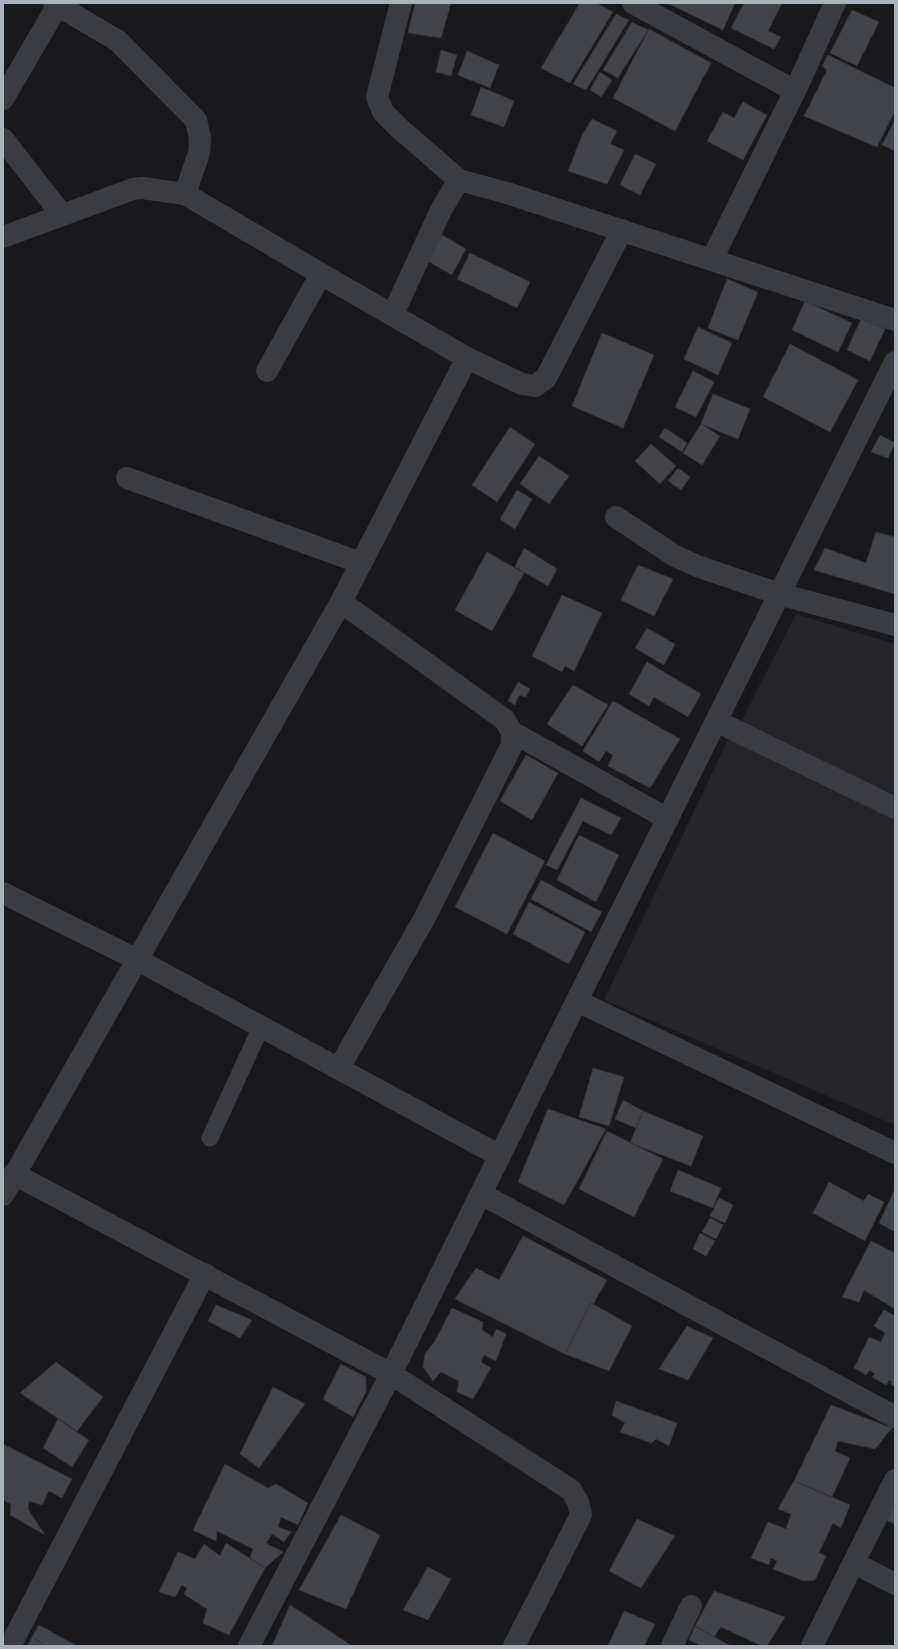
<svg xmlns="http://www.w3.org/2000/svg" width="898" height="1649" font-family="Rubik,sans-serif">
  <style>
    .built { fill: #252529 }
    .building { fill: #434449; stroke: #333338 }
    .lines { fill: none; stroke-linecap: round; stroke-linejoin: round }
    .service { stroke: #3a3c41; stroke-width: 17 }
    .minor { stroke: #3a3c41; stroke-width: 22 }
  </style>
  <rect width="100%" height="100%" fill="#19191c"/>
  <g class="built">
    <polygon points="796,614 895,644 895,796 740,724"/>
    <polygon points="730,736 895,820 895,1125 604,1000"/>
  </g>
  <g class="building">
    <polygon points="415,3 451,3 441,38 408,33"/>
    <polygon points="580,3 596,3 613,12 570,83 541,68"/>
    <polygon points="667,3 735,3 723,30"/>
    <polygon points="744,3 782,3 768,31 781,37 774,49 731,28"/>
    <polygon points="852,10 879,22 857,66 830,53"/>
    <polygon points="616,14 629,20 586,90 573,84"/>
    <polygon points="632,22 648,30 618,78 603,70"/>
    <polygon points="649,29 711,63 675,131 613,98"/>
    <polygon points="441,50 457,55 451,76 436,72"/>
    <polygon points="467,51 499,65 490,88 458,75"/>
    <polygon points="828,55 895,88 895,111 877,147 804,116 827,70 822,66"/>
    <polygon points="600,72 612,80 601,97 590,90"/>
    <polygon points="481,87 514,101 504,127 471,115"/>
    <polygon points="743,102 767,115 743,160 707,141 723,112 734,118"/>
    <polygon points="592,119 617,131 610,144 624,150 607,184 568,171 583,133"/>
    <polygon points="895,120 895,151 882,145"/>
    <polygon points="635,154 656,164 640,195 620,185"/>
    <polygon points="442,235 466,249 452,275 428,261"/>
    <polygon points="470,253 530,282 517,308 457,279"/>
    <polygon points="727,279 758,292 738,340 708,328"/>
    <polygon points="805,301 852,323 838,352 792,330"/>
    <polygon points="861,319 885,329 870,361 847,350"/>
    <polygon points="698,327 732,343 718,375 684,359"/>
    <polygon points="602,333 654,355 623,428 572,406"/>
    <polygon points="790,344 858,380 830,432 763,397"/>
    <polygon points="693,371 714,382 696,417 675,407"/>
    <polygon points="713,394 750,409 738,439 701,424"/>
    <polygon points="701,424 720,436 702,465 683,453"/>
    <polygon points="510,427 535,444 497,502 472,485"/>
    <polygon points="665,428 687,443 682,452 659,437"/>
    <polygon points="880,435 895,443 888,458 871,452"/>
    <polygon points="651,444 676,466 660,484 635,461"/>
    <polygon points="539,456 569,476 549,504 520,484"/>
    <polygon points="678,468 690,477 681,490 668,481"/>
    <polygon points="517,490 532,499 515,529 500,519"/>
    <polygon points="876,532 895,537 895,594 814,570 825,548 866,563"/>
    <polygon points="524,548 557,569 548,586 515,567"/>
    <polygon points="487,552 524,573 492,631 455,610"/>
    <polygon points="638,565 673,579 654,616 621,600"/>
    <polygon points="562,595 602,613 574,671 565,666 562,672 532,656"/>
    <polygon points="647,628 675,644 664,665 635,648"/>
    <polygon points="647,662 701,694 688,717 654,697 649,706 629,694"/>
    <polygon points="518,682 530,689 526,697 519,695 515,705 508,701"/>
    <polygon points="573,685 608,705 582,746 547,724"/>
    <polygon points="613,701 680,739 650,788 608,766 613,755 606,751 599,762 583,751"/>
    <polygon points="526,755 558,773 532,820 500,801"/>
    <polygon points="581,798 621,818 611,835 583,821 557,870 546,865"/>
    <polygon points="493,833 545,861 507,934 455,907"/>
    <polygon points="579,835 619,855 596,902 557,880"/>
    <polygon points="541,880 602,912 591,932 531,899"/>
    <polygon points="529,902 585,932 569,964 513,934"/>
    <polygon points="593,1068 624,1077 609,1126 579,1117"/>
    <polygon points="623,1100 643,1111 636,1128 615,1119"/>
    <polygon points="548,1109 606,1129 564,1205 518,1182"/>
    <polygon points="643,1111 703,1136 691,1166 630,1143"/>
    <polygon points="607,1131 663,1159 634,1217 579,1189"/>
    <polygon points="678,1170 721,1188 713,1208 670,1191"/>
    <polygon points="829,1182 864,1201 868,1194 884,1202 865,1241 813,1213"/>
    <polygon points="895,1189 895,1232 879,1223"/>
    <polygon points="719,1198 733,1205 725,1223 710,1216"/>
    <polygon points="710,1218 723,1225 716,1239 702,1232"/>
    <polygon points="700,1233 715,1241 706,1256 693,1249"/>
    <polygon points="523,1236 607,1280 565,1354 455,1299 476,1268 499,1280"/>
    <polygon points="871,1241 895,1253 895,1309 864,1290 859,1302 842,1297"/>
    <polygon points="591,1303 632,1326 609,1371 565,1354"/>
    <polygon points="216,1305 252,1320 240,1338 208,1321"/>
    <polygon points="452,1308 483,1322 482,1330 493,1337 496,1329 506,1334 496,1361 484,1355 481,1362 491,1368 473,1399 457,1392 459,1381 441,1372 433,1381 423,1367 425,1354 435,1341"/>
    <polygon points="884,1310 895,1316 895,1387 891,1384 892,1382 889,1380 886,1385 872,1377 875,1374 870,1370 866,1375 854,1368 869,1337 881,1342 885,1333 874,1326"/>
    <polygon points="687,1326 713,1338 688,1380 659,1369"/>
    <polygon points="56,1362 103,1397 77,1431 20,1393"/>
    <polygon points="341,1364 366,1377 366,1392 353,1417 323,1399"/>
    <polygon points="273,1387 305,1404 259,1468 240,1454"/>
    <polygon points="616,1401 677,1423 669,1446 656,1439 652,1443 620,1432 625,1423 612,1415"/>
    <polygon points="831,1405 892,1428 875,1449 838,1441 835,1451 850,1458 832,1497 794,1481"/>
    <polygon points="58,1419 89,1440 72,1467 43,1448"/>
    <polygon points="3,1444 72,1479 62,1498 49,1491 42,1505 29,1501 28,1509 45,1535 10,1515 11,1504 3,1500"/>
    <polygon points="225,1464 268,1488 276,1484 308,1503 298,1525 281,1517 278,1527 291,1532 284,1542 272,1534 266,1543 283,1552 265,1568 250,1558 253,1549 217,1531 216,1541 193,1530"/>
    <polygon points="794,1481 850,1505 841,1528 833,1523 819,1553 826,1556 815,1580 804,1581 773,1569 777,1561 771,1558 769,1565 751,1558 768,1522 786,1529 791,1514 778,1509"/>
    <polygon points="895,1503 895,1524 886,1520"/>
    <polygon points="341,1515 380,1535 346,1609 299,1590"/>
    <polygon points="637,1519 675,1536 641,1588 609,1571"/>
    <polygon points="226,1543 265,1568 229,1635 203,1623 207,1609 184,1594 187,1588 182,1585 175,1597 159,1592 178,1552 195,1559 204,1544 220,1556"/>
    <polygon points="428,1567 451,1579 428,1620 403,1610"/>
    <polygon points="714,1591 785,1617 767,1646 762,1646 721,1627 714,1637 695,1626"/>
    <polygon points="290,1605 352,1646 272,1646"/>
    <polygon points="624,1611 655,1624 644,1646 608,1646"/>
    <polygon points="39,1625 77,1646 46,1646 32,1637"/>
    <polygon points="695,1626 714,1637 731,1646 697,1646 698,1644 689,1640"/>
    <polygon points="32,1637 46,1646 28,1646"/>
  </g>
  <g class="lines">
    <polyline class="service" points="210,1138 261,1027"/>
    <g class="minor">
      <polyline points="54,3 118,41 196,120 200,138 199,153 185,194"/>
      <polyline points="401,3 377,97 383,112 399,128 459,180 507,193 895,320"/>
      <polyline points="633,3 795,91"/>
      <polyline points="3,99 59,3"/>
      <polyline points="3,139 62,215"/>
      <polyline points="3,237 133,189 142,188 185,194 321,274 467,358 522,384 535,386 546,378 622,230"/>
      <polyline points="712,259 795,91 835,3"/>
      <polyline points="393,314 442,208 459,180"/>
      <polyline points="267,371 321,274"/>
      <polyline points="127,478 361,563"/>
      <polyline points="616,517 675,556 697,566 779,594 895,625"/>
      <polyline points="716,721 895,808"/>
      <polyline points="512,732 668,819"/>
      <polyline points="3,893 136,959 500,1156"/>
      <polyline points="577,1001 895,1153"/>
      <polyline points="339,1068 424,919 512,745 512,732 505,720 341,602"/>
      <polyline points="14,1174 391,1374 571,1490 578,1502 581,1515 514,1646"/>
      <polyline points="481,1194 895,1417"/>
      <polyline points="3,1195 341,602 467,358"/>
      <polyline points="854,1563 895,1584"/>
      <polyline points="10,1646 205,1274"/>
      <polyline points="249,1646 391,1374 895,362"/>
      <polyline points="672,1646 691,1606"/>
      <polyline points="812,1646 895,1480"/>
    </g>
  </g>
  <rect width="898" height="1649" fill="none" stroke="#aab2bc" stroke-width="8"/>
</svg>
